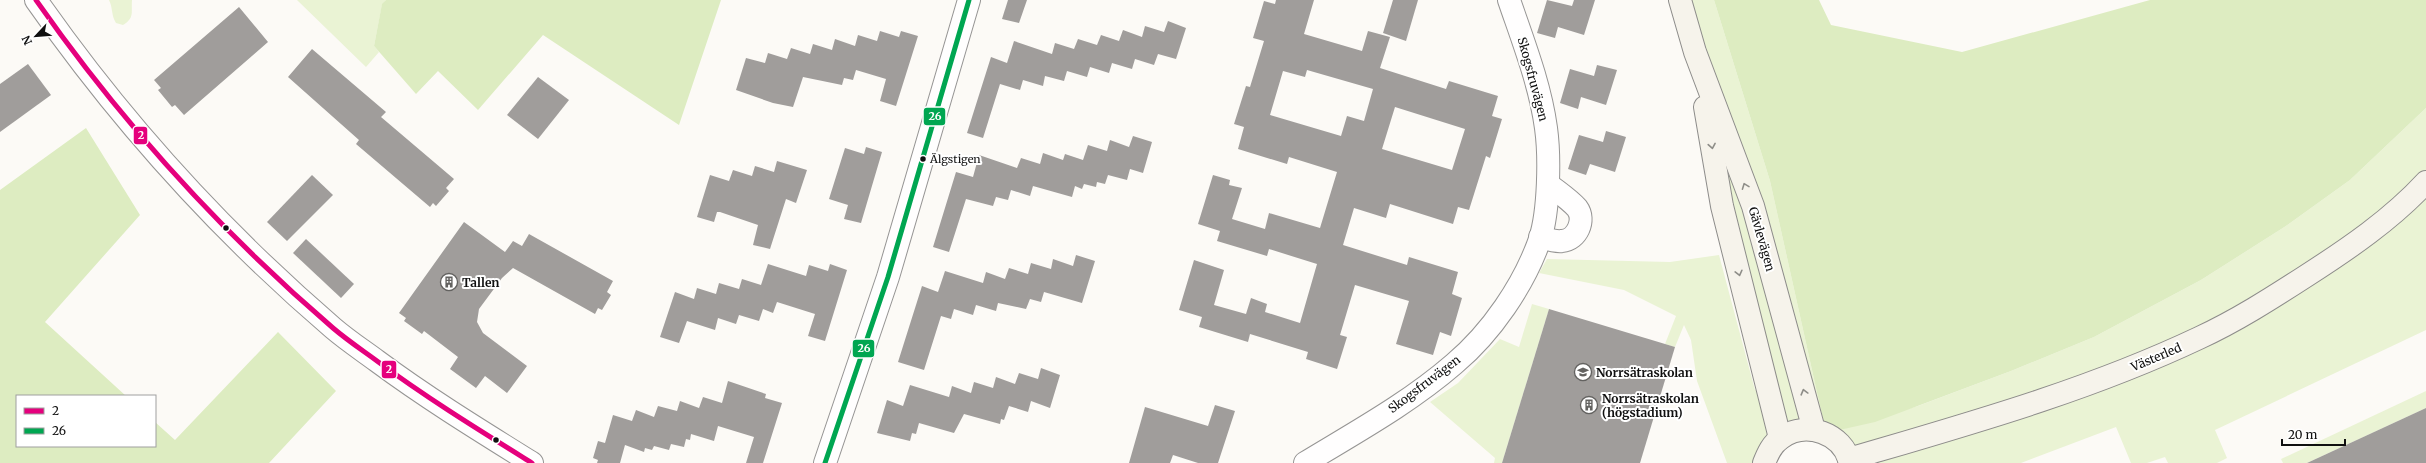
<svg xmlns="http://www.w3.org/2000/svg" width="2426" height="463" font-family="Merriweather,serif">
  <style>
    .green { fill: #eaf3d4 }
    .forest { fill: #ddecc1 }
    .building { fill: #a09d9b; fill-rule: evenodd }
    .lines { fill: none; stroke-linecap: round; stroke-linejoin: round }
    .street-casing { stroke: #969594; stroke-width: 24 }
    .secondary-casing { stroke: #8d8c8a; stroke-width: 24 }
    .street { stroke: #fffefe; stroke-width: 22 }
    .secondary { stroke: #f6f3eb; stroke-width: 22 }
    .bus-1-casing { stroke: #fff; stroke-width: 8 }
    .bus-2-casing { stroke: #fff; stroke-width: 8 }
    .bus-1 { stroke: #e5007d; stroke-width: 5 }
    .bus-2 { stroke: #00a651; stroke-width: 5 }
    .oneway { stroke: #8e8d88 }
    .bus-dot { fill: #101010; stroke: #fff; stroke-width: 1.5 }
    .labels { text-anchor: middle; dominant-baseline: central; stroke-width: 4; stroke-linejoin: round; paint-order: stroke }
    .bus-label { font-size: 11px; fill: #101010; stroke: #fff; text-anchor: start }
    .street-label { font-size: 12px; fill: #101010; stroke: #fff }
    .poi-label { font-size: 12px; font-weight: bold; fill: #101010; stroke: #fff; text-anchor: start }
    .line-badge { stroke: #fff; stroke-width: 1.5 }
    .badge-label { font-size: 11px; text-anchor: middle; font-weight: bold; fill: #fff }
  </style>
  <rect width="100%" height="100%" fill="#fcfaf6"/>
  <g class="green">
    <path d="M109 0H132C131 12 135 18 123 25L116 23C111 15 113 8 109 0Z"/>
    <polygon points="297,0 386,0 382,5 374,46 379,52 366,67"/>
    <polygon points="1680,0 1714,0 1770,181 1826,433 1918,406 2011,371 2094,337 2201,280 2286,226 2350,180 2426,108 2426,330 2215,430 2227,458 2217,463 2168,463 2165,457 2147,463 2131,463 2116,427 2021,463 1850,463 1802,429 1764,463 1727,463 1697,381 1691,340 1684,325 1675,347 1665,344 1676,316 1624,290 1539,273 1547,259 1670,262 1719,255 1755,390 1767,388 1695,52"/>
    <polygon points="1532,304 1549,309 1502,463 1494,463 1495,458 1430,402 1458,383 1500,339 1519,347"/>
    <polygon points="2426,391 2426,408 2307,463 2283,463 2281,459"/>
  </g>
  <g class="forest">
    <polygon points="386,0 721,0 679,125 543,35 478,110 438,71 416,94 374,46 382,4"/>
    <polygon points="1714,0 1819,0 1831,25 1962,52 2150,0 2426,0 2426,108 2350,180 2286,226 2201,280 2094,337 2011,371 1875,422 1826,433 1770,181"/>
    <polygon points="86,128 140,215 45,322 126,396 17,396 17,446 155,446 155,422 175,440 278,332 336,391 269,463 0,463 0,190"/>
  </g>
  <g class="building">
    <polygon points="1008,0 1027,0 1019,23 1002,19"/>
    <path d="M1276 0H1314L1304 34 1362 51 1368 31 1390 37 1380 68 1446 89 1449 81 1498 96 1492 116 1502 119 1490 158 1486 156 1469 210 1458 207 1453 224 1390 204 1386 218 1354 208 1343 245 1407 265 1409 257 1458 272 1452 294 1462 298 1451 336 1440 332 1433 355 1396 344 1409 301 1355 285 1340 335 1347 337 1337 369 1306 359 1308 352 1250 334 1248 342 1199 327 1202 317 1179 310 1194 260 1224 270 1214 305 1246 314 1251 298 1267 304 1265 312 1300 323 1317 264 1269 249 1267 256 1217 241 1220 231 1198 224 1213 175 1230 180 1229 185 1242 188 1232 219 1265 229 1269 213 1320 228 1337 172 1289 157 1287 164 1238 149 1244 127 1234 124 1246 86 1250 87 1264 41 1253 38 1264 1 1275 4ZM1307 70 1373 89 1364 121 1347 116 1341 136 1270 115 1283 71 1305 77ZM1395 107 1465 129 1452 170 1382 149Z"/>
    <polygon points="1393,0 1418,0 1406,41 1383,33"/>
    <polygon points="1547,0 1572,6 1574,0 1595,0 1584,35 1558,27 1555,38 1537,33"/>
    <polygon points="239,7 268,42 184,115 175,105 172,107 158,90 161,88 154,80"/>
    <polygon points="1168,21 1186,28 1176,59 1158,54 1154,65 1135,59 1132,69 1112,63 1109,73 1090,67 1087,77 1067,71 1064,81 1045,76 1043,86 1023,80 1020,90 1000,84 983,138 967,133 991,57 1007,63 1014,41 1052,54 1055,43 1074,49 1078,39 1097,45 1101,35 1119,41 1123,30 1142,37 1145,26 1164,32"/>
    <polygon points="880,31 899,37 901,31 918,36 896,106 880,101 886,79 856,70 853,80 844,78 842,85 803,77 793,107 773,103 736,90 746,58 765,63 768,53 787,59 791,48 810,54 813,44 832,50 835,39 855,46 858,35 877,41"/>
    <polygon points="312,49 386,112 381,117 454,179 446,188 449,191 436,206 433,203 430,207 356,144 359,140 288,77"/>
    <polygon points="28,64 51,95 0,132 0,84"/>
    <polygon points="1597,65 1617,70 1606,105 1581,97 1578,109 1560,103 1570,69 1594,76"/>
    <polygon points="538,77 569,100 538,139 507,115"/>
    <polygon points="1606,131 1626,137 1615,172 1590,164 1586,175 1568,169 1579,135 1603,142"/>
    <polygon points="1133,136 1152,142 1143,173 1130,169 1127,180 1108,175 1105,184 1097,182 1096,187 1084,184 1082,189 1075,186 1072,197 1033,186 1030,196 1011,190 1008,200 996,197 993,206 966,199 949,252 933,247 956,172 973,177 979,155 1017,168 1021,158 1040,164 1043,153 1063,160 1065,154 1083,160 1088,145 1107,151 1110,140 1129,147"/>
    <polygon points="866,147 882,152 861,223 844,219 848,205 829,199 845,148 864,154"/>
    <polygon points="777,161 807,170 796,203 786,199 770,249 753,245 758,225 720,212 717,212 714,222 697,217 710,175 729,181 733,170 752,176 755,166 774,172"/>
    <polygon points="312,175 333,195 287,241 267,222"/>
    <polygon points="464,222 505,252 513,241 522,246 529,234 613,281 607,292 611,295 602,310 598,308 595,314 513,268 502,278 479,309 477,322 483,333 527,366 507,393 485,376 476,388 450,369 458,357 424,331 422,334 404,321 406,318 399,313"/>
    <polygon points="306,239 354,284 341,298 293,253"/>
    <polygon points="1076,255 1095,261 1082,303 1044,292 1041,302 1030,299 1026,309 998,303 996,311 976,305 973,315 954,309 951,319 941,316 924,370 898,362 922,286 938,292 945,271 983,283 986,272 1005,279 1009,268 1028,274 1031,263 1051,269 1053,259 1073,266"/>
    <polygon points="768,264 806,276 809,265 828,271 830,264 847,270 825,341 808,336 815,314 777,302 773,313 763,309 759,321 739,315 736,324 718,318 715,330 687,321 679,343 660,337 675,292 694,299 697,288 716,294 719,283 739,289 742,279 761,285"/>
    <polygon points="1549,309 1675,347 1640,463 1502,463"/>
    <polygon points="1041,368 1060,375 1050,408 1031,401 1028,412 1009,406 1004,420 1001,419 1000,424 964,414 954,433 919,423 916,434 912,433 910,441 877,433 887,400 903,406 910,385 949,397 952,386 971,393 974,382 993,388 996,377 1015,384 1019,373 1038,379"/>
    <polygon points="728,381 766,394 765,398 782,403 763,463 746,463 754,437 718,426 714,441 691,434 690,440 686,439 684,447 671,444 669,450 654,446 652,450 645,448 644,452 625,445 620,463 597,463 598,460 593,458 598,441 605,443 613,415 632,421 636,410 654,417 658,406 677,411 680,401 699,408 703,397 722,403"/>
    <polygon points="1215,405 1235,411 1218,463 1198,463 1173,455 1170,463 1129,463 1145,407 1208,426"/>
    <polygon points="2426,408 2426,463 2307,463"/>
  </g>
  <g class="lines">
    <g class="street-casing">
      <g id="street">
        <path d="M36 0C122 123 219 230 333 328 347 340 362 350 377 361 427 398 479 430 532 463"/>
        <path d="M1540 237C1547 239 1555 242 1562 241 1577 240 1586 220 1577 208 1569 199 1558 192 1548 184"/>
        <polyline points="825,463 888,277 969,0"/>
        <path d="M1305 463C1356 432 1409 403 1454 364 1491 333 1524 285 1540 239 1549 211 1550 157 1546 128 1540 84 1523 41 1509 0"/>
      </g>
    </g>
    <g class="secondary-casing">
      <g id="secondary">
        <polyline points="1680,0 1695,52 1753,206 1814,430"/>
        <polyline points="1705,107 1722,206 1780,438"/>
        <path d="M1849 459C1968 424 2087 391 2199 338 2236 321 2272 298 2306 276 2348 249 2392 219 2426 182"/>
        <path d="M1764 463C1768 453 1772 444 1781 438 1806 420 1843 433 1850 463"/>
      </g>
    </g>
    <use href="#street" class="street"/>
    <use href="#secondary" class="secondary"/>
    <g class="bus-1-casing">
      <path id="bus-1" d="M36 0C122 123 219 230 333 328 347 340 362 350 377 361 427 398 479 430 532 463"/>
    </g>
    <g class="bus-2-casing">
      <polyline id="bus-2" points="825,463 888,277 969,0"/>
    </g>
    <use href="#bus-1" class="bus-1"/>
    <use href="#bus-2" class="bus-2"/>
  </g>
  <defs><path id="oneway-chevron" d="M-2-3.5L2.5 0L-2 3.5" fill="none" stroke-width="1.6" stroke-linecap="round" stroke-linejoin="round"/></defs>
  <g class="oneway">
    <use href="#oneway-chevron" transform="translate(1712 146) rotate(80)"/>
    <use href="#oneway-chevron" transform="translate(1745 186) rotate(-111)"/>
    <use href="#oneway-chevron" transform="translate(1739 273) rotate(76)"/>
    <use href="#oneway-chevron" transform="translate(1804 392) rotate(-105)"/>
  </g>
  <defs>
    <g id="building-ring" transform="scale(0.9)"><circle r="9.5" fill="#fff" stroke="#636260" stroke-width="1.5"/><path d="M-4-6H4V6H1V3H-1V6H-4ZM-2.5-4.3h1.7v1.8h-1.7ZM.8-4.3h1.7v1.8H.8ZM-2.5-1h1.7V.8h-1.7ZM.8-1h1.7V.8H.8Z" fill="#636260"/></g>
    <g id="school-ring" transform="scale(0.9)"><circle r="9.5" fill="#fff" stroke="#636260" stroke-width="1.5"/><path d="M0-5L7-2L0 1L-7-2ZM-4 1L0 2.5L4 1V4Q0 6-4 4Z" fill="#636260"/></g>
  </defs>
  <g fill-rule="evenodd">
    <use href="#building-ring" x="449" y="282"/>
    <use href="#school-ring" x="1583" y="372"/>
    <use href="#building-ring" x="1589" y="405"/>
  </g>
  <g class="bus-dot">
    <circle cx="923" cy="159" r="3.5"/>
    <circle cx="226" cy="228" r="3.5"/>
    <circle cx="496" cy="440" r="3.5"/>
  </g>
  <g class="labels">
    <g class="bus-label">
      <text x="930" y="159">Älgstigen</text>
    </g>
    <g class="street-label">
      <text transform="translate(1533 79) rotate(75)">Skogsfruvägen</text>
      <text transform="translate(1762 239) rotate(74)">Gävlevägen</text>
      <text transform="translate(2156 357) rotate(-23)">Västerled</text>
      <text transform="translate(1424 384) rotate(-37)">Skogsfruvägen</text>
    </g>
    <g class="poi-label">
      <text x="462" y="282">Tallen</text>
      <text x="1596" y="372">Norrsätraskolan</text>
      <text x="1602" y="398">Norrsätraskolan<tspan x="1602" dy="14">(högstadium)</tspan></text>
    </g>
  </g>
  <g class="line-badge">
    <rect x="923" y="107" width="23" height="19" rx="4" fill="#00a651"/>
    <rect x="133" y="126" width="15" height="19" rx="4" fill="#e5007d"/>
    <rect x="852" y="339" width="23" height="19" rx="4" fill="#00a651"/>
    <rect x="381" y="360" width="16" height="19" rx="4" fill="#e5007d"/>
  </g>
  <g class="badge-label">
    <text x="935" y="120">26</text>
    <text x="141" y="139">2</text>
    <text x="864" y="352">26</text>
    <text x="389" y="373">2</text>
  </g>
  <rect x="16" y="395" width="140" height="52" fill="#ffffff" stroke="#9f9f9f"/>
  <rect x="24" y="408" width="20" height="6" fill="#e5007d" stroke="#9f9f9f"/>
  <text x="52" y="415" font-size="12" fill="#101010">2</text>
  <rect x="24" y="428" width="20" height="6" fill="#00a651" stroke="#9f9f9f"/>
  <text x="52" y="435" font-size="12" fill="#101010">26</text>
  <g transform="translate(36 36) rotate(244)" stroke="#ffffff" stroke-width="3" paint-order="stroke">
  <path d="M0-3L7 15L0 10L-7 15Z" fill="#101010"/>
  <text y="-6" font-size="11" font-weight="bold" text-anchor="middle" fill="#101010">N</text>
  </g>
  <path d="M2282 439v6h63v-6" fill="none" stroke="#101010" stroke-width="2"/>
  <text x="2288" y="439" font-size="12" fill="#101010" stroke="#ffffff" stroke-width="3" paint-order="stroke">20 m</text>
</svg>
